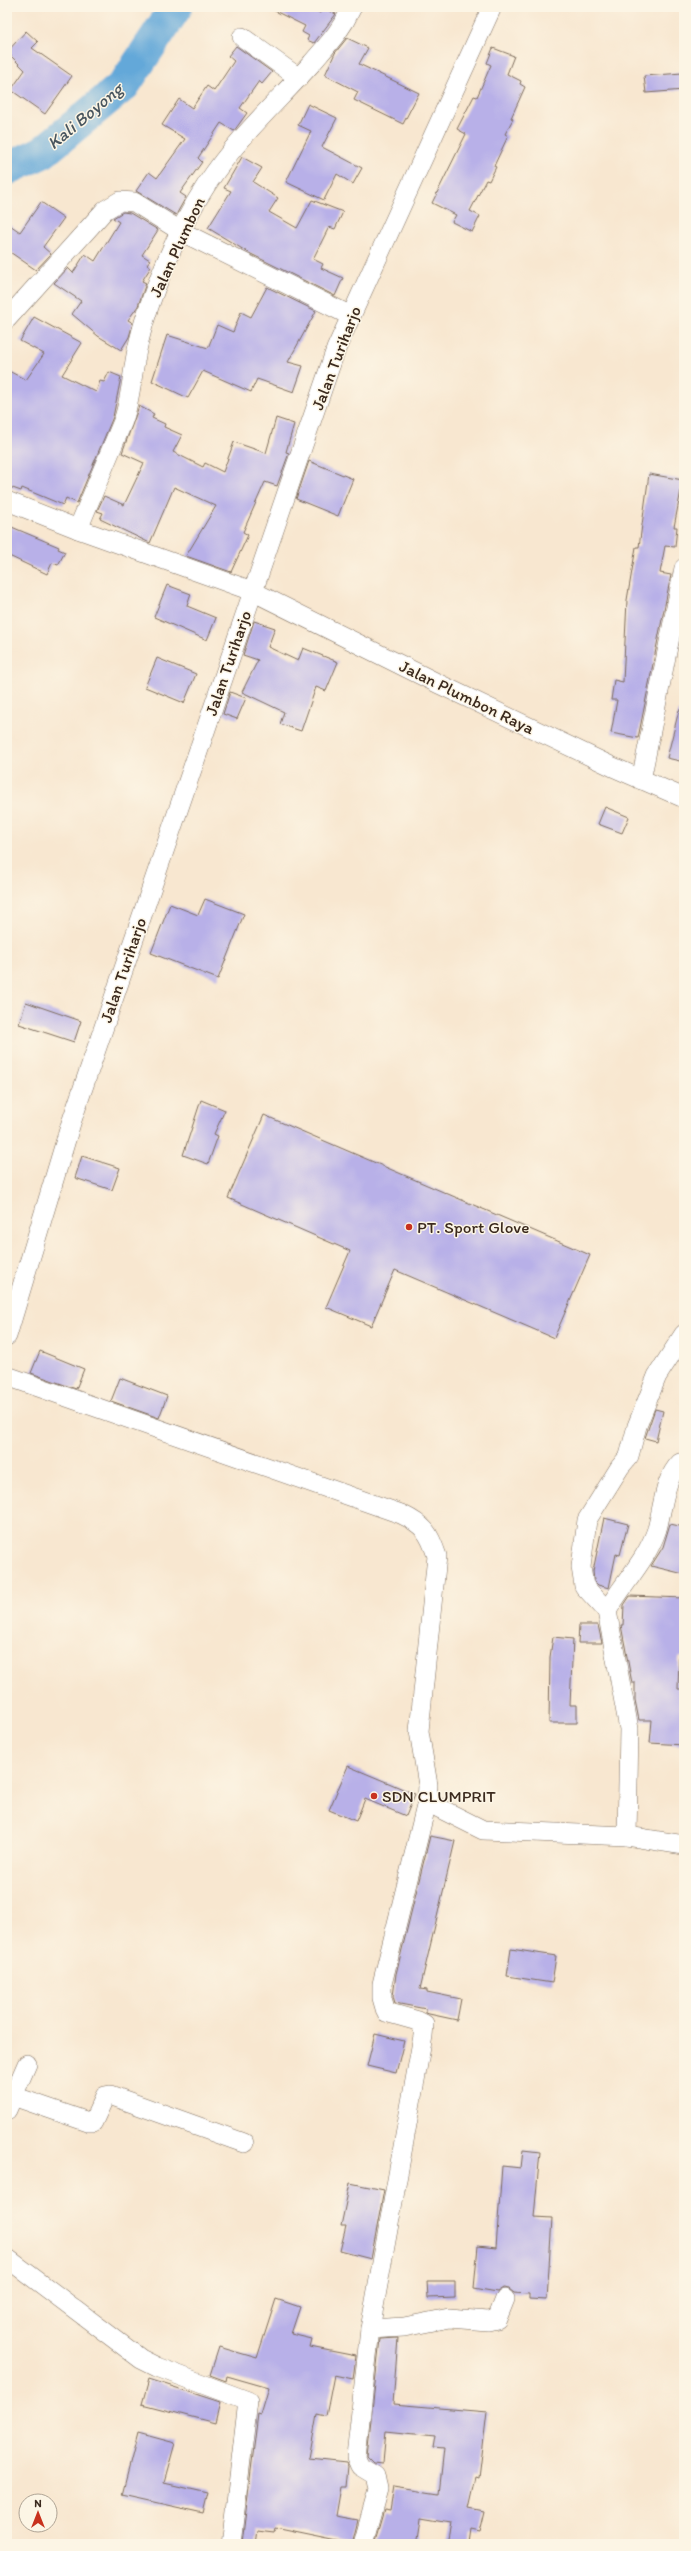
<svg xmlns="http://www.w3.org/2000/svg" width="691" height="2551" font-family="Itim,sans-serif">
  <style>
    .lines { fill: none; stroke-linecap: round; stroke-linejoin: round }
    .river { stroke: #64a8d9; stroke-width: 33 }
    .building { fill: #b8b0e8 }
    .minor-casing { stroke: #7d6c5c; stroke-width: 20 }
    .minor { stroke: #fff; stroke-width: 19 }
    .poi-dot { fill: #c8321e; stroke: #fcf5e5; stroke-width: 1.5 }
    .labels { text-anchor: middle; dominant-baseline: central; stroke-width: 3; stroke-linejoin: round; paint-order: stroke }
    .street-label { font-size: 17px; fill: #3b2a1e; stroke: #fcf5e5 }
    .poi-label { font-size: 17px; fill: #3b2a1e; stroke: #fcf5e5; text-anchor: start }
    .water-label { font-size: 18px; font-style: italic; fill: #49565f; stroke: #fcf5e5 }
  </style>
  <rect width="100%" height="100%" fill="#fcf5e5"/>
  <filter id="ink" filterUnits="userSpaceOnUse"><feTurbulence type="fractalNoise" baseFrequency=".025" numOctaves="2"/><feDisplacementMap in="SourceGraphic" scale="8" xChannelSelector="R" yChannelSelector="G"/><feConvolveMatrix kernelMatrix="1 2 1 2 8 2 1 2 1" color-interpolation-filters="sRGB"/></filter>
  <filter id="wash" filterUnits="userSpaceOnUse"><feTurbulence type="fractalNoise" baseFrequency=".012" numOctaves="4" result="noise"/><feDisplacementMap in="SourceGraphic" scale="16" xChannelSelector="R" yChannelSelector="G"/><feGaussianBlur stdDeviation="0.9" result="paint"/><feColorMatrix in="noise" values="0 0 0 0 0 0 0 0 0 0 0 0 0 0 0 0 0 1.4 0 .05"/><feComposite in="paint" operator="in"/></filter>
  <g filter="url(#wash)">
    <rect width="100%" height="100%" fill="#f8e7d0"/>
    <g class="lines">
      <polyline class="river" points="7,169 43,152 124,85 176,7"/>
    </g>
    <g id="blocks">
      <g class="building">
        <polygon points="267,7 309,7 320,13 323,8 336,14 314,43 307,40 309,36 302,32 305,26"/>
        <polygon points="26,31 38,42 32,48 72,76 45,114 11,90 25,70 7,52"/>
        <polygon points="347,38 368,48 359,64 419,93 403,124 354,100 358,92 325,75 335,53"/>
        <polygon points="236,46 272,72 262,84 259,81 240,108 247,113 234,131 221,123 198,158 202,162 180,193 186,197 176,215 136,191 149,172 157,178 185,139 162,125 179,99 192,108 207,86 214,91 234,61 228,56"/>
        <polygon points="493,48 514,56 507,74 521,81 520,84 525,87 511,118 513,119 505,134 508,136 494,166 496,167 489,181 486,180 470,211 480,216 472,232 452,222 456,215 432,203 466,134 457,129 474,96 477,97 491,65 487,63"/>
        <polygon points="682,73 684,90 646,93 644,76"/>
        <polygon points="308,104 337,118 322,147 362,168 353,184 337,174 324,200 286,182 311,131 298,125"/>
        <polygon points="242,157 262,168 253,182 278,198 269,212 297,228 312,200 343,212 335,229 329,227 313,259 323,264 321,268 343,278 335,296 249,253 208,228 231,191 224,188"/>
        <polygon points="41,202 64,218 43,247 51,254 36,270 7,250 7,223 20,232"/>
        <polygon points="123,212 130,213 158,230 142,255 150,260 147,264 151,267 142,281 146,283 138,306 128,320 133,323 129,337 121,350 98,336 72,314 81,301 54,283 68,268 73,273 85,254 95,261 119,222 113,218"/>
        <polygon points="267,287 316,311 288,362 303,366 294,392 257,379 251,392 203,371 188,398 152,381 167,335 208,348 217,325 233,332 241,312 251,317"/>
        <polygon points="34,317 82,343 62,375 96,392 100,381 104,382 109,372 121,377 113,417 77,503 66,498 63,505 22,488 21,491 7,486 7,370 26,380 44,354 20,341"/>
        <polygon points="139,406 154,414 152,418 165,424 164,427 182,435 173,452 203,467 205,463 223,472 234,442 266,453 276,418 294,424 286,452 289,453 277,486 265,482 243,532 248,535 231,572 186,556 216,506 174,487 150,543 100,519 103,513 97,511 104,496 124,505 144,463 122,453"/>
        <polygon points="309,461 353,479 338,516 296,499"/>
        <polygon points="649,474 683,480 674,527 677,527 675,547 665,546 660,573 671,575 638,738 611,733 617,700 611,700 614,680 623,682 627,600 636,547 639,547"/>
        <polygon points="7,525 59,547 58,549 65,552 58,565 52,563 47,574 7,555"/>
        <polygon points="167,585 191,594 187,606 216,618 207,640 154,617"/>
        <polygon points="254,621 275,628 268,647 298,661 303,648 338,662 326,691 316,687 301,731 280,724 284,712 242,692 258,660 243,655"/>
        <polygon points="157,658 196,674 184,703 145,687"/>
        <polygon points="230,692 246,698 237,719 223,714"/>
        <polygon points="679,710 684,710 684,762 667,758"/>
        <polygon points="605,807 629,817 622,833 598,824"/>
        <polygon points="205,899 244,914 218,979 151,953 170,904 198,915"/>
        <polygon points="26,1002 81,1021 74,1042 19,1024"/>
        <polygon points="201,1100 225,1110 214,1134 218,1136 208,1164 183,1155"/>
        <polygon points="264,1115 590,1255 554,1338 395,1270 371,1326 326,1307 350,1251 228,1198"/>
        <polygon points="82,1156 120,1168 112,1190 75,1178"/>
        <polygon points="40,1351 84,1369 76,1389 31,1373"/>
        <polygon points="120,1378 167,1396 159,1418 111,1401"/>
        <polygon points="655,1409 663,1411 656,1441 645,1438"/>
        <polygon points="604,1518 628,1524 620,1555 616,1554 609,1588 598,1585 594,1581 593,1571"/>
        <polygon points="670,1524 684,1527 684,1574 651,1566 663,1547"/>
        <polygon points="630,1596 684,1598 684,1657 679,1657 678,1689 684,1689 684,1745 650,1743 652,1720 639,1720 635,1700 635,1683 632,1683 621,1625 623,1625 624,1605"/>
        <polygon points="579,1625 598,1625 602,1643 578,1643"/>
        <polygon points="553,1637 573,1639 570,1705 577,1705 577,1723 549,1723 550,1657"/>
        <polygon points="348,1766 415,1794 406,1816 365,1799 356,1821 329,1810"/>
        <polygon points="430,1836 455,1841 420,1989 427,1990 427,1992 461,1999 457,2020 429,2014 426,2013 426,2009 395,2003 393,1996 396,1974"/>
        <polygon points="511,1949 556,1956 552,1983 507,1976"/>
        <polygon points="375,2034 404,2041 396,2073 367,2066"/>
        <polygon points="523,2150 540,2152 534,2217 552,2218 547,2300 529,2299 529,2294 514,2293 509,2289 503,2288 497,2292 474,2288 478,2246 496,2248 502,2166 521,2168"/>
        <polygon points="350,2183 384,2190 371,2259 340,2251 346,2226 341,2226"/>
        <polygon points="427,2281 455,2281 455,2297 428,2298"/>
        <polygon points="276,2299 300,2307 291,2334 312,2339 310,2347 356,2356 353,2379 334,2375 326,2416 317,2414 309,2458 346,2462 348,2466 346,2487 341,2487 336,2516 358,2520 352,2544 275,2528 274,2532 257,2530 255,2544 242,2544 258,2414 261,2415 269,2388 227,2376 226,2381 210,2375 219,2347 257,2358"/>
        <polygon points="398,2338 393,2404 487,2412 479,2478 476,2477 469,2508 484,2511 479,2532 470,2530 468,2544 446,2544 450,2523 420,2518 416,2544 374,2544 384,2510 390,2511 394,2487 439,2494 444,2449 433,2448 435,2436 386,2431 383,2463 374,2462 367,2455 380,2339"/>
        <polygon points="149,2379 220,2402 215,2423 142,2404"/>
        <polygon points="138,2433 175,2443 164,2483 208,2493 203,2513 122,2495"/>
      </g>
    </g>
  </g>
  <g filter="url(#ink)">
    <use href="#blocks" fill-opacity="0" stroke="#7d6c5c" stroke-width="1"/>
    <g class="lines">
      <g class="minor-casing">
        <g id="minor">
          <polyline points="242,37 299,78"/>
          <polyline points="7,319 105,210 120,201 134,202 182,232 351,316"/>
          <polyline points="7,501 78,529 252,591 439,684 613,767 684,798"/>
          <path d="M78 529 123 421C131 398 132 374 137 350 148 298 178 228 207 184 236 139 277 102 312 63 329 43 341 31 352 7"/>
          <polyline points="641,780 684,568"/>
          <polyline points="7,1336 71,1123 336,349 492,7"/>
          <path d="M7 1376 401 1514C424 1525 429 1532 437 1556L419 1731 428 1785 427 1802 382 1984V1998L386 2012 418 2021 424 2024 423 2036 370 2329 356 2457 360 2466 375 2475 378 2490 363 2544"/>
          <polyline points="607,1611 584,1586 581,1567 587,1520 620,1467 629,1456 637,1426 657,1376 684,1334"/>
          <polyline points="427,1802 483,1830 627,1836 684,1845"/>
          <path d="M627 1836 629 1729 607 1611C623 1583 647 1560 657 1529 663 1508 664 1479 680 1463L684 1462"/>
          <polyline points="13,2096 88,2122 93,2122 105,2096 110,2095 244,2143"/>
          <polyline points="7,2110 27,2064"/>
          <polyline points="7,2258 141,2359 157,2367 248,2401 231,2544"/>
          <polyline points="370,2329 404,2327 449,2318 488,2321 497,2319 505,2299"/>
        </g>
      </g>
      <use href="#minor" class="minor"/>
    </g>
  </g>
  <g class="poi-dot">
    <circle cx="409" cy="1227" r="4"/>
    <circle cx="374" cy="1796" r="4"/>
  </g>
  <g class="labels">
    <g class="street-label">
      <text transform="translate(177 247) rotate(-65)">Jalan Plumbon</text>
      <text transform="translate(336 358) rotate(-69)">Jalan Turiharjo</text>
      <text transform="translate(228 663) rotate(-71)">Jalan Turiharjo</text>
      <text transform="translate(467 697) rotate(26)">Jalan Plumbon Raya</text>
      <text transform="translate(123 970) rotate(-71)">Jalan Turiharjo</text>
    </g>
    <g class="poi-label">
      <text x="417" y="1227">PT. Sport Glove</text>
      <text x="382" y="1796">SDN CLUMPRIT</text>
    </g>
    <g class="water-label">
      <text transform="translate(85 116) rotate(-40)">Kali Boyong</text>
    </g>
  </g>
  <rect width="691" height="2551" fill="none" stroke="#fcf5e5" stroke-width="24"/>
  <g transform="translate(38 2513)"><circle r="19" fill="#fcf5e5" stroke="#afa495"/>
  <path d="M0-3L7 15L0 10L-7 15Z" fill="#c8321e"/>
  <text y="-6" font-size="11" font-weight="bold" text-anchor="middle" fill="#3b2a1e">N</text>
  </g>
</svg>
